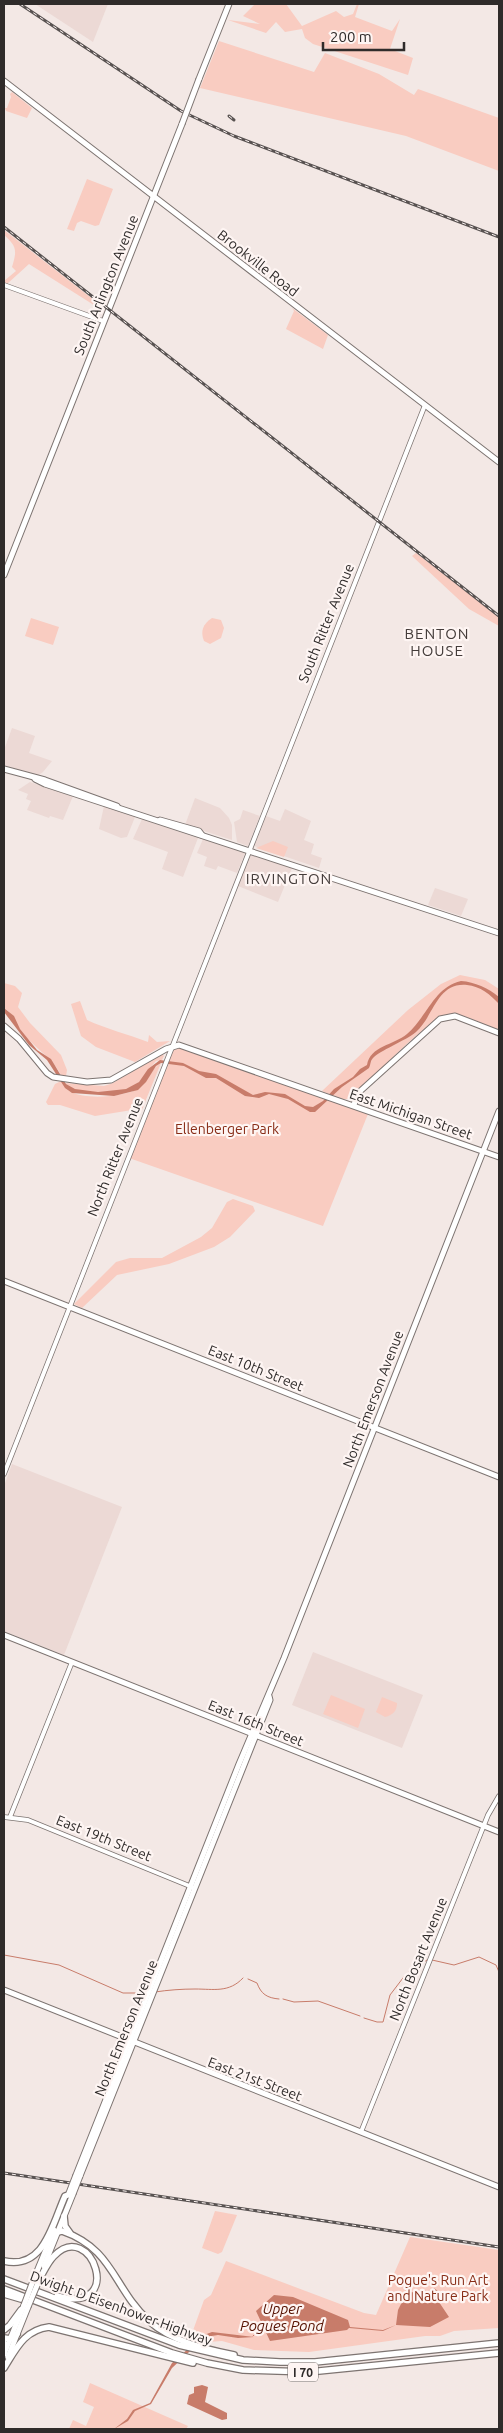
<svg xmlns="http://www.w3.org/2000/svg" width="503" height="2433" font-family="Ubuntu,sans-serif">
  <style>
    .built { fill: #ecd9d5 }
    .green { fill: #f9ccc1 }
    .water { fill: #c87c6a }
    .lines { fill: none; stroke-linecap: round; stroke-linejoin: round }
    .stream { stroke: #c87c6a; stroke-width: 1 }
    .minor-casing { stroke: #7d7471; stroke-width: 5.5 }
    .major-casing { stroke: #7d7471; stroke-width: 7 }
    .highway-casing { stroke: #7d7471; stroke-width: 8 }
    .minor { stroke: #fff; stroke-width: 4 }
    .major { stroke: #fff; stroke-width: 5 }
    .highway { stroke: #fff; stroke-width: 5.5 }
    .rail-casing { stroke: #585251; stroke-width: 3 }
    .rail { stroke: #fef5f3; stroke-width: 1; stroke-dasharray: 4; stroke-linecap: butt }
    .major-bridge-casing { stroke: #7d7471; stroke-width: 7; stroke-linecap: butt }
    .major-bridge { stroke: #fff; stroke-width: 5 }
    .labels { text-anchor: middle; dominant-baseline: central; stroke-width: 4.5; stroke-linejoin: round; paint-order: stroke }
    .shield { fill: #fef5f3; stroke: #6d6866; stroke-width: 1 }
    .shield-label { font-size: 12px; font-weight: bold; fill: #2f2b2a }
    .street-label { font-size: 14px; fill: #2f2b2a; stroke: #fef5f3 }
    .park-label { font-size: 14px; fill: #882d17; stroke: #fef5f3 }
    .neighbourhood-label { font-size: 15px; letter-spacing: 1px; fill: #443c3a; stroke: #fef5f3 }
    .water-label { font-size: 15px; font-style: italic; fill: #571303; stroke: #fef5f3 }
  </style>
  <rect width="100%" height="100%" fill="#f3e8e5"/>
  <g class="built">
    <polygon points="35,4 108,4 93,42"/>
    <polygon points="12,728 35,736 29,753 52,761 43,772 37,776 4,765 4,750"/>
    <polygon points="30,782 73,796 63,820 50,816 49,818 27,810 31,801 26,799 28,794 18,790"/>
    <polygon points="195,798 220,808 229,818 232,825 232,840 185,825"/>
    <polygon points="104,806 135,817 127,837 121,838 99,829"/>
    <polygon points="285,809 311,821 304,840 314,844 311,854 322,858 319,868 254,846 266,816 280,821"/>
    <polygon points="243,810 260,816 248,846 237,842 234,822 240,819"/>
    <polygon points="142,819 198,838 183,877 162,869 168,852 133,839"/>
    <polygon points="203,839 245,853 237,873 218,866 216,870 204,866 207,857 197,853"/>
    <polygon points="250,855 292,868 278,902 238,886"/>
    <polygon points="435,888 468,899 461,916 428,905"/>
    <polygon points="12,1464 122,1507 64,1655 4,1631 4,1486"/>
    <polygon points="313,1652 423,1695 402,1748 292,1705"/>
  </g>
  <g class="green">
    <polygon points="255,4 286,4 302,26 336,11 344,17 353,14 357,4 359,4 355,17 392,31 400,19 390,49 413,58 408,75 313,44 305,38 302,29 285,32 276,22 266,33 228,20 260,24 243,16"/>
    <polygon points="219,41 314,72 325,53 379,74 414,95 418,89 499,118 499,171 406,136 200,88"/>
    <polygon points="12,92 32,108 27,118 6,111 5,108 7,108 11,97 10,94"/>
    <polygon points="87,179 113,189 99,225 95,226 81,221 77,223 74,231 67,229"/>
    <path d="M4 230 99 304 97 307 29 264 7 284 4 281 16 271 12 267C17 251 17 246 4 235Z"/>
    <polygon points="292,308 328,335 323,349 286,329 294,311"/>
    <polygon points="416,553 499,617 499,626 469,609 412,556"/>
    <polygon points="31,618 59,627 53,645 25,636"/>
    <path d="M212 618 221 620 224 628 221 638 210 644 204 641C200 631 203 624 212 618Z"/>
    <polygon points="273,841 288,847 284,857 256,848"/>
    <path d="M460 975 485 980 499 989V1029C484 1026 470 1017 455 1014 432 1010 370 1084 348 1099H340L322 1091 408 1010 441 984Z"/>
    <path d="M4 983 15 986 22 993 18 1007 30 1023 61 1055 67 1070 66 1076 61 1075C51 1055 30 1046 18 1026 13 1017 12 1013 4 1008Z"/>
    <path d="M80 1001 87 1020C106 1029 128 1034 148 1042L149 1035 157 1042 170 1041 135 1062 96 1047 81 1036 71 1004Z"/>
    <polygon points="180,1048 368,1114 323,1226 129,1158 171,1051"/>
    <path d="M162 1054 164 1056 162 1060 156 1061C150 1067 145 1076 139 1082 124 1096 80 1098 65 1083L104 1086 113 1083Z"/>
    <path d="M161 1063 141 1112 132 1110 95 1116 60 1105H48L46 1102 55 1084 61 1081C64 1086 67 1090 71 1092 86 1100 126 1097 139 1088 148 1082 151 1068 161 1063Z"/>
    <polygon points="233,1199 253,1206 255,1211 230,1237 214,1247 169,1264 117,1275 82,1308 74,1304 116,1262 130,1258 162,1258 201,1237 212,1228 227,1202"/>
    <polygon points="331,1695 365,1709 358,1728 323,1714"/>
    <path d="M382 1697 397 1703C397 1711 393 1715 385 1717L376 1712Z"/>
    <polygon points="215,2211 237,2215 222,2252 218,2254 202,2248"/>
    <polygon points="410,2237 499,2250 499,2328 454,2331 440,2336 425,2336 309,2352 254,2350 222,2341 208,2342 191,2336 204,2300 211,2295 226,2261 364,2313 376,2315"/>
    <polygon points="90,2383 188,2426 186,2429 69,2429 73,2420 86,2426 94,2407 83,2402"/>
  </g>
  <g class="water">
    <path d="M461 981C475 982 488 988 499 997V1004C491 995 480 986 467 985 437 982 434 1016 416 1032 405 1041 379 1051 373 1058 370 1061 371 1064 369 1068L342 1087 315 1112H310L288 1099 269 1094 259 1098 245 1096 216 1078H206L184 1066 161 1063 156 1066 146 1082 138 1090 114 1096 72 1093 65 1088 47 1060 29 1045 4 1012V1008L14 1016 20 1029 37 1050 51 1059 66 1084 75 1089 98 1092 126 1089 139 1082 148 1069 160 1060 183 1063 199 1071 216 1074 253 1095 265 1092 285 1094 305 1106 313 1107 323 1101 334 1089 353 1077 360 1069 367 1065C370 1046 394 1045 407 1034 427 1017 434 987 461 981Z"/>
    <polygon points="434,2288 443,2295 439,2302 449,2317 430,2327 396,2325 383,2331 349,2328 347,2330 270,2341 256,2311 274,2295 293,2297 348,2320 350,2327 383,2330 396,2325 398,2310 407,2292 429,2293"/>
    <polygon points="212,2332 254,2337 238,2338 218,2335 205,2337 172,2368 151,2404 135,2411 128,2421 114,2429 127,2419 133,2410 150,2403 172,2363 204,2335"/>
    <polygon points="202,2385 208,2387 205,2402 227,2413 227,2419 222,2420 187,2404 189,2395 194,2393 194,2387"/>
  </g>
  <g class="lines">
    <g class="stream">
      <polyline points="4,1955 59,1965 123,1993 146,1993"/>
      <polyline points="432,1960 454,1965 479,1957 496,1965 499,1972"/>
      <polyline points="409,1971 427,1960"/>
      <path d="M248 1979 257 1983C261 1994 267 1998 279 1999"/>
      <path d="M155 1992C168 1990 182 1989 195 1989 214 1989 229 1993 243 1978"/>
      <polyline points="283,1999 294,2002 318,2001 360,2016"/>
      <polyline points="364,2018 377,2022 383,2022 390,1995 406,1974"/>
      <polyline points="253,2336 257,2332"/>
    </g>
    <g class="minor-casing">
      <g id="minor">
        <polyline points="4,285 103,321"/>
        <polyline points="4,1474 425,405"/>
        <polyline points="4,1817 28,1820 192,1887"/>
        <polyline points="10,1817 72,1662"/>
        <polyline points="361,2132 488,1815 499,1796"/>
      </g>
    </g>
    <g class="major-casing">
      <g id="major">
        <polyline points="199,79 229,4"/>
        <polyline points="4,81 499,462"/>
        <polyline points="4,575 182,124"/>
        <polyline points="4,769 45,780 117,806"/>
        <polyline points="35,779 45,784 499,933"/>
        <polyline points="160,820 199,831 202,835"/>
        <polyline points="4,1026 19,1039 47,1073 53,1077 87,1082 111,1080 166,1049 179,1045 499,1157"/>
        <polyline points="354,1105 357,1094 440,1019 455,1016 499,1033"/>
        <polyline points="4,1281 499,1477"/>
        <polyline points="4,1635 499,1832"/>
        <polyline points="4,1990 499,2187"/>
        <polyline points="76,2175 239,1764 284,1658 499,1111"/>
        <polyline points="80,2176 270,1700 269,1696"/>
        <polyline points="44,2266 73,2194"/>
        <polyline points="33,2281 54,2230"/>
        <polyline points="4,2354 24,2305"/>
        <polyline points="8,2357 28,2307"/>
      </g>
    </g>
    <g class="highway-casing">
      <g id="highway">
        <polyline points="64,2216 65,2226 70,2233"/>
        <path d="M53 2233 62 2231C114 2249 113 2288 149 2321 171 2341 205 2349 234 2355"/>
        <path d="M4 2261C44 2270 52 2225 65 2196L68 2195"/>
        <path d="M40 2278C44 2271 48 2262 54 2256 91 2217 127 2316 57 2296"/>
        <polyline points="4,2279 179,2345 243,2360 280,2362 315,2362 499,2343"/>
        <polyline points="4,2289 172,2353 207,2363 243,2370 309,2372 499,2353"/>
        <polyline points="4,2294 21,2299"/>
        <polyline points="4,2330 10,2325 21,2310"/>
        <polyline points="4,2338 11,2339 17,2334"/>
        <polyline points="4,2343 4,2354"/>
        <path d="M4 2368C16 2349 24 2330 49 2327L193 2363"/>
      </g>
    </g>
    <use href="#minor" class="minor"/>
    <use href="#major" class="major"/>
    <use href="#highway" class="highway"/>
    <g class="rail-casing">
      <g id="rail">
        <polyline points="20,4 181,111 234,136 499,237"/>
        <polyline points="229,116 234,120"/>
        <polyline points="4,227 499,616"/>
        <polyline points="4,2173 499,2247"/>
      </g>
    </g>
    <use href="#rail" class="rail"/>
    <g class="major-bridge-casing">
      <g id="major-bridge">
        <polyline points="182,124 199,79"/>
        <polyline points="69,2193 76,2175"/>
        <polyline points="73,2194 80,2176"/>
        <polyline points="24,2305 33,2281"/>
        <polyline points="28,2307 38,2283"/>
      </g>
    </g>
    <use href="#major-bridge" class="major-bridge"/>
  </g>
  <g class="labels">
    <rect class="shield" x="288" y="2362.5" width="30" height="19" rx="4"/>
    <g class="shield-label">
      <text x="303" y="2372">I 70</text>
    </g>
    <g class="street-label">
      <text transform="translate(258 263) rotate(38)">Brookville Road</text>
      <text transform="translate(106 285) rotate(-68)">South Arlington Avenue</text>
      <text transform="translate(326 623) rotate(-68)">South Ritter Avenue</text>
      <text transform="translate(411 1114) rotate(19)">East Michigan Street</text>
      <text transform="translate(115 1157) rotate(-68)">North Ritter Avenue</text>
      <text transform="translate(256 1368) rotate(22)">East 10th Street</text>
      <text transform="translate(373 1399) rotate(-69)">North Emerson Avenue</text>
      <text transform="translate(256 1723) rotate(22)">East 16th Street</text>
      <text transform="translate(104 1838) rotate(22)">East 19th Street</text>
      <text transform="translate(418 1959) rotate(-68)">North Bosart Avenue</text>
      <text transform="translate(126 2028) rotate(-68)">North Emerson Avenue</text>
      <text transform="translate(255 2079) rotate(21)">East 21st Street</text>
      <text transform="translate(121 2308) rotate(20)">Dwight D Eisenhower Highway</text>
    </g>
    <g class="park-label">
      <text x="227" y="1129">Ellenberger Park</text>
      <text x="438" y="2280">Pogue's Run Art<tspan x="438" dy="16">and Nature Park</tspan></text>
    </g>
    <g class="neighbourhood-label">
      <text x="437" y="633">BENTON<tspan x="437" dy="17">HOUSE</tspan></text>
      <text x="289" y="878">IRVINGTON</text>
    </g>
    <g class="water-label">
      <text x="282" y="2308">Upper<tspan x="282" dy="17">Pogues Pond</tspan></text>
    </g>
  </g>
  <rect width="503" height="2433" fill="none" stroke="#2f2b2a" stroke-width="10"/>
  <path d="M323 42v8h81v-8" fill="none" stroke="#2f2b2a" stroke-width="2.5"/>
  <text x="330" y="42" font-size="15" fill="#2f2b2a" stroke="#fef5f3" stroke-width="4" paint-order="stroke">200 m</text>
</svg>
